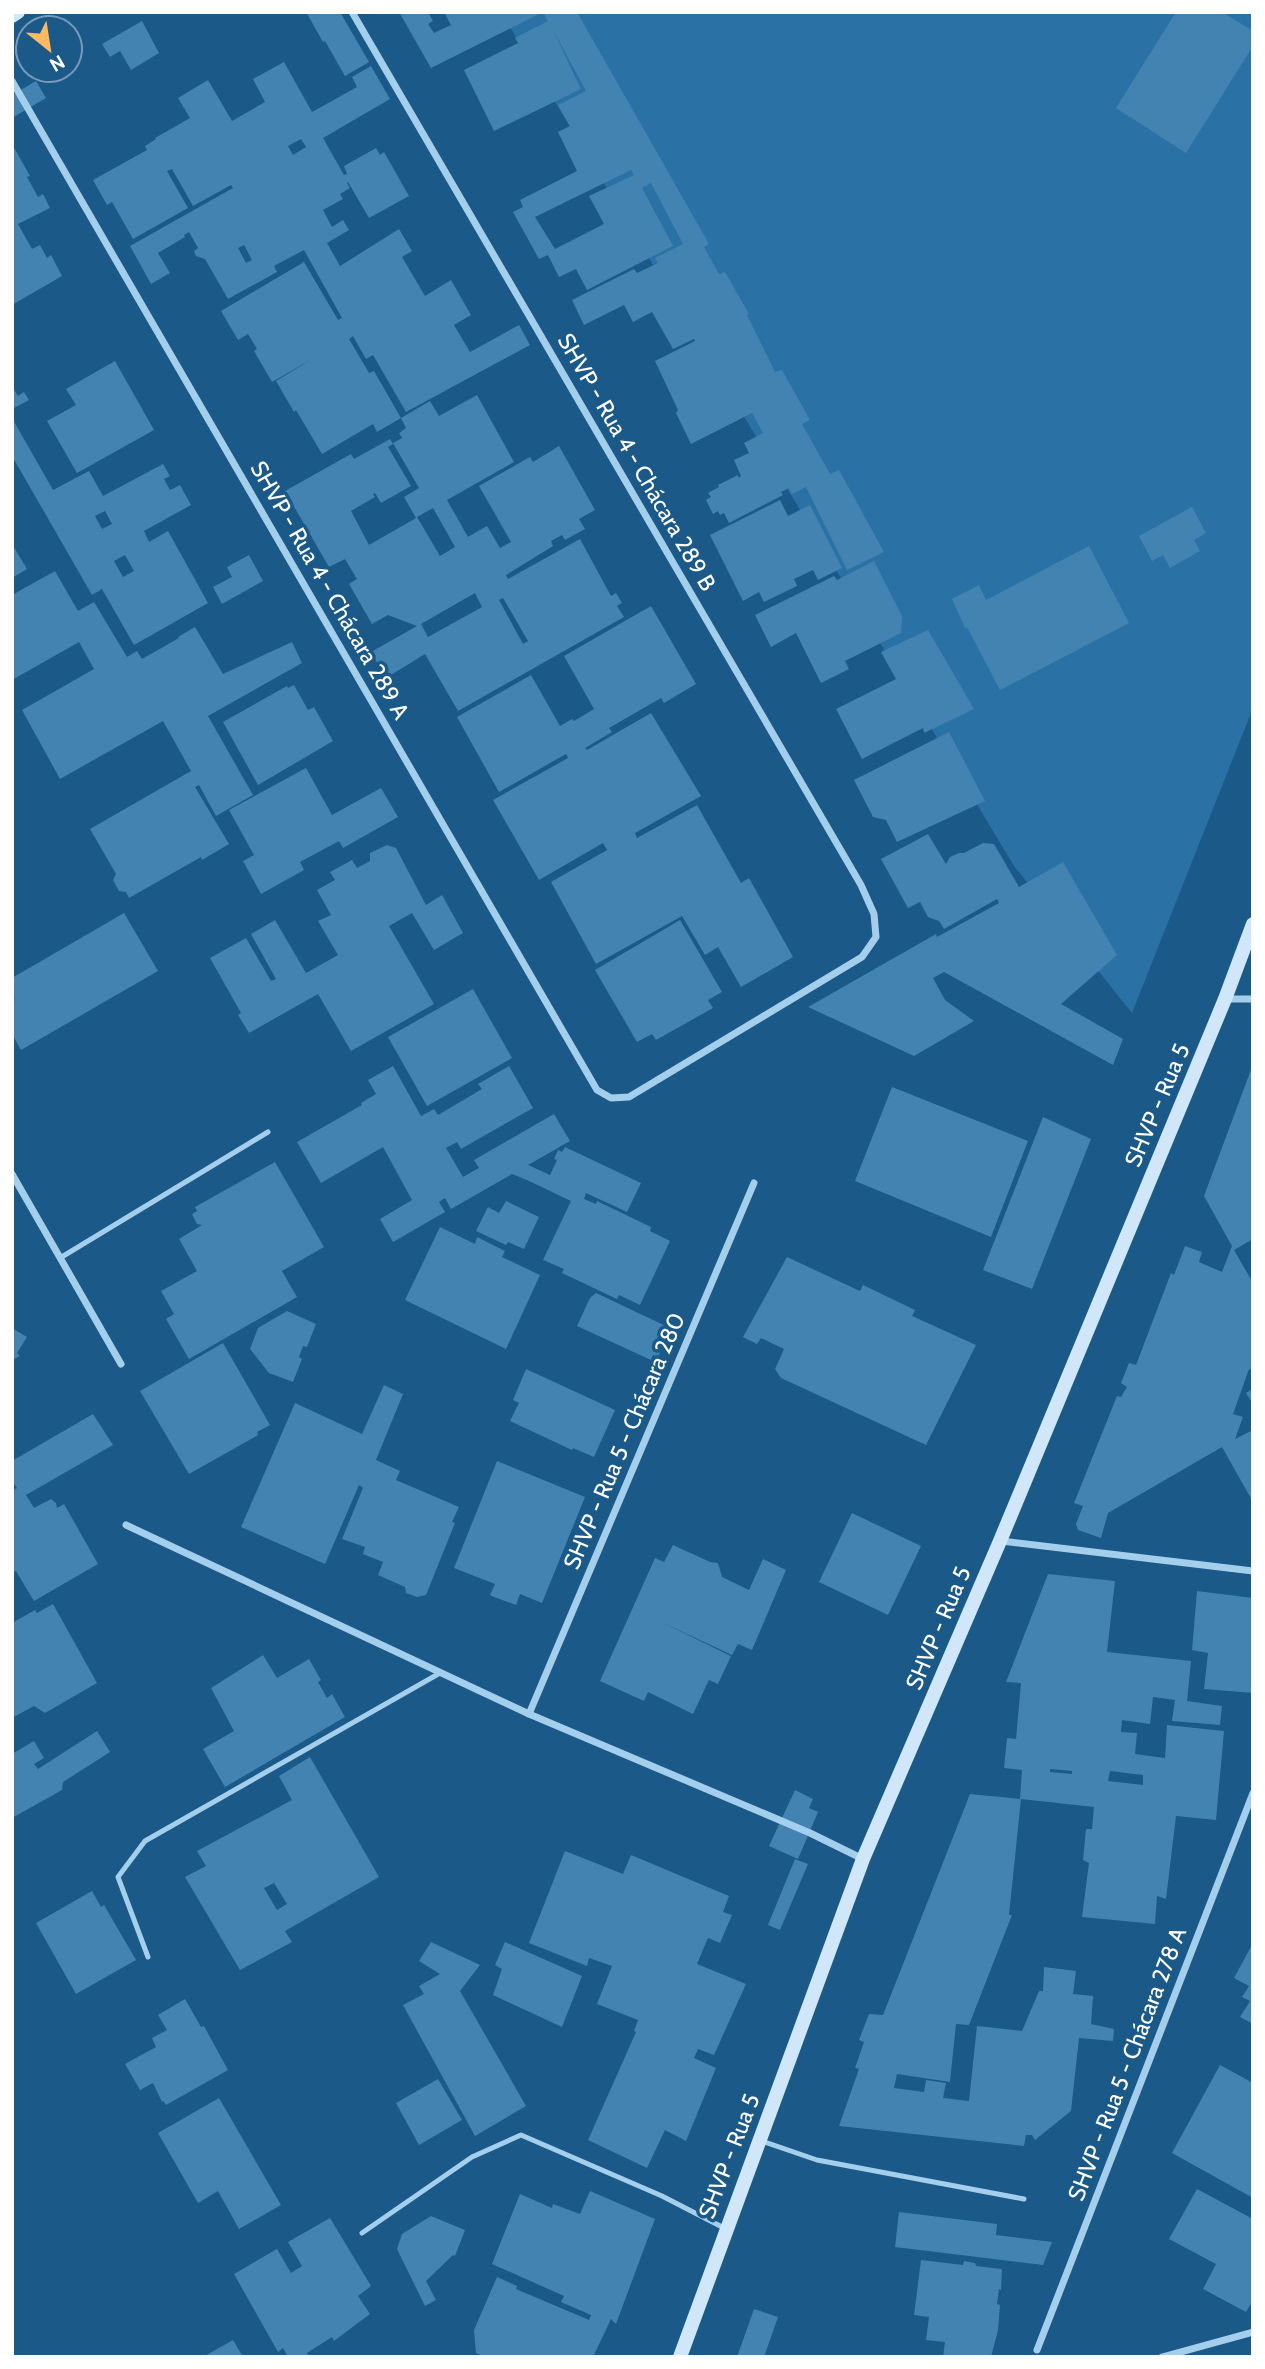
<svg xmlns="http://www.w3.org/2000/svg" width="1265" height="2369" font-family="Cabin,sans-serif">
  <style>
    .green { fill: #2a72a5 }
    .building { fill: #4383b1; fill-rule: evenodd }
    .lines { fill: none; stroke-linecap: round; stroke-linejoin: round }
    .lane { stroke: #a3ceec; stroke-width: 5 }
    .street { stroke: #a3ceec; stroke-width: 7 }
    .secondary { stroke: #cfe7f9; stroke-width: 14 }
    .labels { text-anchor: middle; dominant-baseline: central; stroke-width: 7; stroke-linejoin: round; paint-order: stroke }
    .street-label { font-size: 23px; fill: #fff; stroke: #1a5988 }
  </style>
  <rect width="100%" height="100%" fill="#1a5988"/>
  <polygon class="green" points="501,12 1253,12 1253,708 1132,1013 1014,866"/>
  <g class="building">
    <polygon points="306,12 340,12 369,62 345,76 325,41 323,42"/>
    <polygon points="399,12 428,12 433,21 428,24 434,33 451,25 444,12 543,12 431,68"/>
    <path d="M543 12H577L709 244 704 247 719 274 725 272 749 314 747 315 775 372 782 370 810 420 802 424 830 474 839 470 884 552 847 570 806 487 792 494 789 488 781 492 783 495 729 523 724 513 720 515 718 511 713 514 706 500 711 497 708 493 719 487 718 485 738 475 739 478 741 476 734 460 749 453 744 443 763 433 752 413 691 444 676 413 678 410 655 361 695 341 694 339 673 349 652 312 633 322 624 305 584 325 572 300 634 269 637 273 658 263 655 258 683 244 651 183 642 188 673 246 587 290 576 269 559 277 548 255 539 259 513 212 523 207 520 200 577 171 558 132 570 126 558 105 586 91 553 30 581 89 494 131 464 70 518 43 515 38 548 21ZM631 170 634 175 589 196 604 224 555 249 535 217Z"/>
    <polygon points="1176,12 1222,12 1253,31 1253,46 1186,153 1116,108"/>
    <polygon points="142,21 159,53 131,70 120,51 110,57 102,44"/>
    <path d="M284 62 312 112 357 87 352 77 371 66 390 99 323 138 344 175 347 174 344 166 376 148 380 155 384 152 409 196 369 218 348 182 347 183 350 188 340 194 343 199 323 210 332 227 343 220 349 230 327 243 340 266 399 229 412 251 402 257 425 296 451 280 471 315 454 325 470 352 519 325 530 345 406 412 373 355 366 359 353 336 349 339 369 373 374 371 401 418 377 432 373 424 322 454 296 410 294 412 276 381 314 358 272 382 254 351 257 349 248 334 238 340 221 311 304 262 338 320 342 318 304 250 274 266 277 272 228 299 205 259 196 256 194 251 198 248 189 232 184 235 185 237 158 253 170 273 151 284 130 246 233 188 231 185 193 206 172 169 167 171 188 208 133 239 112 202 107 205 93 180 147 150 145 146 156 139 155 138 190 118 178 98 208 80 232 121 265 102 253 79ZM301 139 306 147 293 155 288 146ZM244 245 252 260 246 263 238 248Z"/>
    <polygon points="36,81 46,98 12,118 12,91 14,94"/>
    <polygon points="12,144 30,176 27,177 38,197 43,194 50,208 18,224 32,249 40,245 47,258 51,255 62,276 12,305"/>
    <polygon points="115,361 154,430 77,473 47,421 76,405 66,389"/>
    <polygon points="12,386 18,396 24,392 29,400 12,409"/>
    <path d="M477 395 514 462 447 500 468 537 487 526 500 548 511 542 479 486 530 457 533 462 559 446 595 510 579 519 585 529 565 540 562 535 551 541 553 546 506 575 508 579 580 539 611 596 616 593 622 603 617 606 624 617 458 711 425 654 386 678 371 652 417 626 388 615 372 624 349 584 357 579 345 559 329 567 285 491 351 454 354 459 390 439 393 444 388 447 411 486 381 503 375 493 373 494 375 497 351 511 369 545 416 518 404 497 419 488 393 443 402 438 399 433 406 428 401 418 430 401 439 416ZM433 508 455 547 440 556 417 517ZM475 593 482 607 428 637 421 624ZM503 598 528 641 523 644 499 600Z"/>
    <path d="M12 418 53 490 89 471 103 496 163 464 170 476 164 479 170 490 180 485 191 505 144 531 149 542 168 531 208 603 134 645 102 589 92 595 12 456ZM105 511 112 524 102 529 95 516ZM125 555 134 571 123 577 114 561Z"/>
    <polygon points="780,500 788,516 810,505 842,568 818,580 813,570 794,579 797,586 764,602 759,592 743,601 710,535"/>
    <polygon points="1192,507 1206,533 1194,540 1200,551 1170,568 1163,555 1152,561 1139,536"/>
    <polygon points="12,544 27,569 12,578"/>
    <polygon points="1089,546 1129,623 1000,690 967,627 965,628 952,599 979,585 986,600"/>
    <polygon points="249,555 263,581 222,604 213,587 232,577 227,567"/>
    <polygon points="874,561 902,616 901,633 845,661 849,669 821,683 796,633 771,647 755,615 834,576 837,580"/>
    <polygon points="55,571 78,611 94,602 127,657 137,651 142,659 179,638 178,637 195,627 223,674 292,642 302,663 208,716 253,795 216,816 199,785 195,787 229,844 202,860 201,857 129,898 126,892 119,891 113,880 116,874 90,829 191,771 163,721 60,779 22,710 94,669 79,642 12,680 12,595"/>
    <polygon points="651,606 696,684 664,703 661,698 609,728 612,732 585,748 587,750 651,713 701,796 635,833 637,838 697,805 741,883 749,878 793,957 741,987 718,947 705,955 682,916 596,964 551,882 607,850 603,843 539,880 493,800 568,758 566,754 499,792 457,717 531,675 560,726 572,719 574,721 594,709 564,656"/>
    <polygon points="928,630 974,709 924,733 923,728 862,759 836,709 896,679 881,652"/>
    <polygon points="294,685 308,710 314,707 333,741 258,785 223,722 287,686 288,688"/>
    <polygon points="949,732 985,801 897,842 886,820 873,817 854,780"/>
    <polygon points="306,768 332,815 381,788 398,817 343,848 339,841 300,862 304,870 261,894 243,861 254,855 229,810"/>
    <polygon points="928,834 946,864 950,857 959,853 964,853 983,843 994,844 1019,887 1063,862 1117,955 1061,1004 1123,1039 1113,1065 944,972 933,978 945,1000 974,1021 914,1056 808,1007 936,934 937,937 999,903 997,899 944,929 939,921 928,917 920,902 908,908 881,859"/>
    <polygon points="387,845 396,848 426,905 442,895 463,933 434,950 412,913 389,926 434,1004 351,1051 318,994 249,1033 238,1015 241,1013 210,958 246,938 271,981 276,979 251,934 275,920 306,973 338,955 318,921 331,915 317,890 335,880 330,872 352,860 357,868 370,861 370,853"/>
    <polygon points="124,913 158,971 21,1050 12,1034 12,1002 15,1000 12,995 12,978"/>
    <polygon points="680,920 722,992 708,1000 713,1008 656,1040 652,1034 637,1042 595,970"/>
    <polygon points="473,989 512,1058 427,1106 388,1037"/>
    <polygon points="393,1066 421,1116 434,1109 438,1115 482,1089 478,1084 509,1066 533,1108 461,1149 457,1142 446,1148 463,1177 479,1168 474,1160 554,1114 570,1141 528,1165 550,1175 557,1160 554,1159 558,1150 562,1152 565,1147 641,1183 627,1212 586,1193 584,1199 596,1204 597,1201 651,1227 650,1231 670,1241 640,1305 619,1295 617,1299 562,1273 564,1269 543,1260 571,1201 527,1180 512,1174 451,1209 445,1198 439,1202 445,1212 393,1242 380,1219 412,1200 383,1147 321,1183 297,1142 362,1105 361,1103 376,1094 368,1080"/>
    <polygon points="1252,1067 1253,1239 1234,1250 1253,1283 1253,1370 1249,1369 1233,1414 1243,1417 1235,1439 1253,1430 1253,1502 1222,1447 1108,1513 1101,1538 1078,1530 1076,1524 1083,1506 1074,1503 1117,1396 1121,1397 1127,1387 1121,1383 1129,1363 1136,1365 1171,1273 1174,1275 1185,1246 1202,1252 1199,1262 1222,1272 1232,1246 1204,1196"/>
    <polygon points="892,1087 1028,1141 991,1237 855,1181"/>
    <polygon points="1043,1117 1091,1139 1032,1289 983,1270"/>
    <polygon points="275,1162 324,1247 282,1271 297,1297 189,1359 166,1319 174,1314 161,1291 197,1271 179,1239 202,1225 197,1224 192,1214 197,1211 195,1207"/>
    <polygon points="506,1201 539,1217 524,1249 508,1242 506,1245 476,1231 488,1207 499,1213"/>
    <polygon points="440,1227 475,1244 477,1237 505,1251 502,1257 540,1275 506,1349 405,1300"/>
    <polygon points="787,1257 860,1291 863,1285 915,1310 912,1316 976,1345 926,1445 781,1378 775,1369 784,1349 761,1338 757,1344 743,1337"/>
    <polygon points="596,1293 670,1328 658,1357 653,1355 651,1360 577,1326 590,1298"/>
    <polygon points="287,1311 316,1324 307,1347 303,1346 299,1357 302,1359 293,1382 269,1373 250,1349 258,1328"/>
    <polygon points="12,1328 27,1337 17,1353 20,1356 12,1360"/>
    <polygon points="223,1343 270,1425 257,1432 258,1435 189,1474 140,1391"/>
    <polygon points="526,1369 615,1410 594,1457 573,1448 572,1450 510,1421 519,1403 513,1400"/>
    <polygon points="384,1385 403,1394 376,1460 400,1471 396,1480 459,1507 452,1522 455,1523 426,1595 417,1597 406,1593 405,1587 378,1575 383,1562 363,1554 365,1547 342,1539 363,1488 359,1485 325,1564 241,1527 295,1403 362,1434"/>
    <polygon points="1253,1389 1253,1404 1246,1393"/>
    <polygon points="93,1414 113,1445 26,1495 34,1508 51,1499 56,1503 57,1508 64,1504 98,1564 34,1601 16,1571 12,1573 12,1491 17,1488 12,1481 12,1461"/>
    <polygon points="497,1461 585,1497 542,1603 520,1594 516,1605 494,1597 490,1595 495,1584 454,1568"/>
    <polygon points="852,1513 921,1546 888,1615 819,1582"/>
    <polygon points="673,1545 710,1562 718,1563 722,1577 749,1590 763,1559 786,1570 752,1650 738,1644 732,1655 659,1621 731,1656 718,1684 709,1680 693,1714 648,1692 644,1701 600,1681 655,1558 664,1562"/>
    <path d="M1048 1574 1115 1581 1107 1652 1191 1661 1187 1701 1222 1706 1220 1725 1172 1721 1175 1700 1153 1697 1150 1724 1122 1720 1121 1732 1137 1733 1135 1754 1165 1758 1167 1725 1224 1731 1216 1820 1176 1816 1166 1899 1157 1896 1155 1924 1082 1917 1089 1863 1083 1860 1086 1829H1092L1094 1807 1021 1799 1009 1915H1012L969 2025 956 2024 950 2082 897 2074 894 2088 924 2092 926 2080 946 2083 943 2098 969 2101 977 2026 1022 2031 1039 1991H1043L1044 1967 1076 1971 1073 1994 1093 1996 1091 2024 1114 2029 1113 2041 1079 2038 1071 2111 1035 2140 1032 2135H1026L1024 2146 839 2126 859 2069 855 2068 864 2042 859 2040 869 2014 883 2015 970 1794 1020 1799 1022 1770 1004 1768 1007 1738 1016 1739 1021 1683 1006 1682ZM1050 1769 1072 1771V1774L1050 1772ZM1110 1771 1143 1775V1785L1108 1781Z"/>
    <polygon points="1197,1591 1253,1598 1253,1693 1204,1689 1208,1653 1192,1650"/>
    <polygon points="53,1604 97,1683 45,1713 34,1706 12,1718 12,1623 35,1610 37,1613"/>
    <polygon points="263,1655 277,1678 309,1659 321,1680 318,1682 327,1698 332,1694 345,1717 225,1787 203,1749 234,1731 211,1688"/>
    <polygon points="97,1731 110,1752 63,1782 62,1790 12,1818 12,1754 34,1741 44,1758 34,1764 38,1769"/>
    <path d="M310 1757 379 1877 285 1931 292 1942 240 1970 185 1877 206 1866 197 1851 292 1800 279 1776ZM274 1883 287 1904 277 1910 264 1888Z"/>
    <polygon points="795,1790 813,1799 809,1808 818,1812 798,1859 769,1846"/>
    <polygon points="565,1851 623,1874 631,1855 729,1896 723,1912 732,1915 720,1943 708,1938 697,1964 746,1984 714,2055 698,2049 694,2058 716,2068 686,2141 665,2130 647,2168 588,2140 636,2032 634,2031 638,2020 597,2004 612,1966 589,1958 587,1966 529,1943"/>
    <polygon points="795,1859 808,1864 780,1930 768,1925"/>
    <polygon points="92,1891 101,1907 104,1905 136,1960 76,1994 36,1923"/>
    <polygon points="431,1942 480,1965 460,1991 526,2106 475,2136 403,2005 424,1994 419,1986 440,1974 419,1961"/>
    <polygon points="505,1942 582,1976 562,2027 493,1995 502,1969 495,1965"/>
    <polygon points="1253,1943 1253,2024 1240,2017 1250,2001 1242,1997 1249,1986 1234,1978"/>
    <polygon points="185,1999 201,2027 204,2026 228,2070 166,2105 163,2101 162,2102 153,2083 140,2090 125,2064 156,2047 152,2038 167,2030 158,2015"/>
    <polygon points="1220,2065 1253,2083 1253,2198 1172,2153"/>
    <polygon points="438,2079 462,2120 419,2145 396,2103"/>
    <polygon points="219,2098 281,2205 239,2229 218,2191 198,2203 158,2133"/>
    <polygon points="1197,2189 1253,2219 1253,2300 1246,2312 1203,2289 1216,2264 1169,2239"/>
    <polygon points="590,2191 655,2219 616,2324 611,2319 593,2357 485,2357 476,2353 474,2330 497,2277 517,2286 516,2289 589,2320 591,2315 561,2302 564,2296 492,2264 520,2194 552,2208 553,2204 580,2214"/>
    <polygon points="899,2212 997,2224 996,2235 1052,2242 1043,2265 895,2247"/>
    <polygon points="431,2216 465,2230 455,2256 453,2255 426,2281 436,2300 425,2306 397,2249 402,2234"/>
    <polygon points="330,2218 371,2286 358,2296 370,2314 334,2341 332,2337 307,2353 309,2357 288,2357 283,2348 278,2352 234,2274 277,2249 291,2273 302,2266 288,2242"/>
    <polygon points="921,2260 963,2265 964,2261 975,2263 976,2266 1002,2269 1001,2290 999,2289 997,2304 1000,2305 998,2330 991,2357 943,2357 945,2342 926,2340 929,2317 914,2315"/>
    <polygon points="754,2309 778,2317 764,2357 737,2357"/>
    <polygon points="233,2340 243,2357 203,2357"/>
  </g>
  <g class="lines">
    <g class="lane">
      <polyline points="60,1258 268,1132"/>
      <polyline points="148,1957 118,1877 145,1841 440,1673"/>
      <polyline points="762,2141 817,2160 1024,2199"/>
      <polyline points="362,2233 472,2157 521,2135 662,2196 726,2229"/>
    </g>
    <g class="street">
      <polyline points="12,81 597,1090 611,1098 629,1097 862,957 876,937 874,914 861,885 352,12"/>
      <polyline points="1225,999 1253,999"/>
      <polyline points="12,1174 121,1364"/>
      <polyline points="126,1525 529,1714 810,1833 863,1859"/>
      <polyline points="1001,1541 1253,1571"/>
      <polyline points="529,1714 754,1183"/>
      <polyline points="1037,2350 1253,1793"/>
      <polyline points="1162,2357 1253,2332"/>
    </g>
    <g class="secondary">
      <polyline points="12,16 18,12"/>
      <polyline points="680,2357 863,1859 1000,1541 1225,999 1253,924"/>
    </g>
  </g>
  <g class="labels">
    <g class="street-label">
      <text transform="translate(637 462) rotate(60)">SHVP - Rua 4 - Chácara 289 B</text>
      <text transform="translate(330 590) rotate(60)">SHVP - Rua 4 - Chácara 289 A</text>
      <text transform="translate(1157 1105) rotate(-67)">SHVP - Rua 5</text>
      <text transform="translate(624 1441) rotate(-67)">SHVP - Rua 5 - Chácara 280</text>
      <text transform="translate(938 1628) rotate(-67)">SHVP - Rua 5</text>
      <text transform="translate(1127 2064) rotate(-69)">SHVP - Rua 5 - Chácara 278 A</text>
      <text transform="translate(729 2156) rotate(-69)">SHVP - Rua 5</text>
    </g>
  </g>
  <rect width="1265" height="2369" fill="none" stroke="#ffffff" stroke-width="28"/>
  <g transform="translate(49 49) rotate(150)"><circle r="33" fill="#1a5988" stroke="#769bb8" stroke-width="2"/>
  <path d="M0-5L12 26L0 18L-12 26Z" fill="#feba5f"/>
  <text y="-10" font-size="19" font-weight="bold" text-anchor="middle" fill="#ffffff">N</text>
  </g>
</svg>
